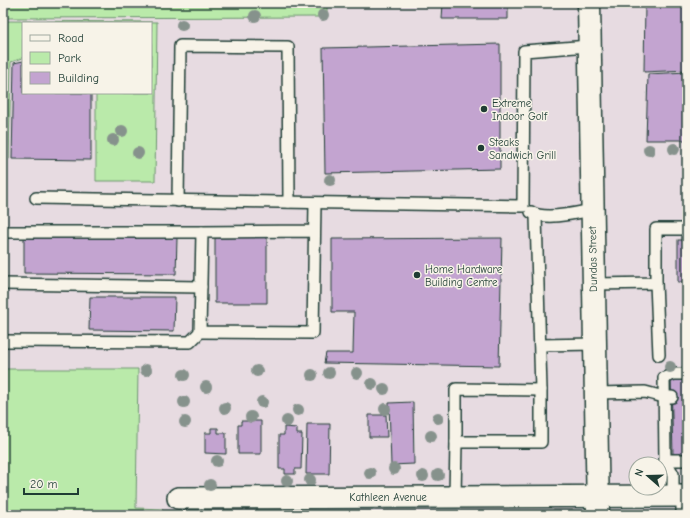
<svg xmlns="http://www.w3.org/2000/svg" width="690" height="518" font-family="'Comic Neue',sans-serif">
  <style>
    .green { fill: #baeaaa; stroke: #6c946f }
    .building { fill: #c3a4d0; stroke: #1f3d34 }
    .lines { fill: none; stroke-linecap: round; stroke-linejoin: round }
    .lane-casing { stroke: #1f3d34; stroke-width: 14 }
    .street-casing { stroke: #1f3d34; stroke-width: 24 }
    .secondary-casing { stroke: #1f3d34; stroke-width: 25 }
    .lane { stroke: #f7f3e8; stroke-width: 11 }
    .street { stroke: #f7f3e8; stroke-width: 21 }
    .secondary { stroke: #f7f3e8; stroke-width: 22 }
    .tree { fill: #86928c }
    .poi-dot { fill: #1f3d34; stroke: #f7f3e8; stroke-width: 1.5 }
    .labels { text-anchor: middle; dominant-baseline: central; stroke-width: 3; stroke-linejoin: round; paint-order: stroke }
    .poi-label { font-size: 11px; fill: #1f3d34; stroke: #f7f3e8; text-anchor: start }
    .street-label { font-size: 11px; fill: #1f3d34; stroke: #f7f3e8 }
  </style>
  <rect width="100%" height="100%" fill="#e7dbe1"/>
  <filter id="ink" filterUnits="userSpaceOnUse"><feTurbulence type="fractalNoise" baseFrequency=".025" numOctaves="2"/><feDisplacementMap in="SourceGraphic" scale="8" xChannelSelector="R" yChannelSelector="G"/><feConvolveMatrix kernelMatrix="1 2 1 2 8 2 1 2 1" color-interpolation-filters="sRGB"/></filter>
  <g filter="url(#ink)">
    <g class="green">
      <polygon points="3,3 327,3 327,17 3,18"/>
      <polygon points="3,21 157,22 155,181 96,181 96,93 151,93 151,23 23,23 23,58 11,62 9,159 3,159"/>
      <polygon points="3,369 138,369 136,508 162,509 162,515 3,515"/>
    </g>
    <g class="building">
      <polygon points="443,3 508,3 508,19 442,19"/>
      <polygon points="645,3 687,3 687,70 644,72"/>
      <polygon points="500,44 500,169 325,173 323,48"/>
      <polygon points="23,61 23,93 91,93 91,160 12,159 14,63"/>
      <polygon points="687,72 686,140 646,140 648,74"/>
      <polygon points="24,237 177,238 176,274 24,273"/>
      <polygon points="267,237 267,303 215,303 215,238"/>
      <polygon points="502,238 499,366 324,363 326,353 353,353 354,312 332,312 332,239"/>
      <rect x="678" y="240" width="9" height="42"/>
      <polygon points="90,297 175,297 174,331 89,330"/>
      <polygon points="671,378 687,378 687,455 673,455"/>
      <polygon points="413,402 414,464 391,465 389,403"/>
      <polygon points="369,415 386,415 387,437 369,437"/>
      <polygon points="241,421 261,421 261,454 238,454 238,425 241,425"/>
      <polygon points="307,424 330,424 329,474 306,474"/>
      <polygon points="284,427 297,428 297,434 302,434 301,469 295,469 295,474 285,474 285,469 279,469 279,435 284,435"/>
      <polygon points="211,428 218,428 218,433 226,433 226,454 205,453 205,433 211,433"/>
    </g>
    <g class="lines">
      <g class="lane-casing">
        <g id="lane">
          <polyline points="36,198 523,206 524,51 589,46"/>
          <polyline points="178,201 180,46 288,47 289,202"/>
          <path d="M531 212C544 221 577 213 592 210"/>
          <polyline points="314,231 202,232 200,332 313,333 315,203"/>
          <polyline points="3,232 202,232"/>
          <polyline points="656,283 659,355"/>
          <polyline points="3,284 201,287"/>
          <polyline points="594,284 656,283 656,229 687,229"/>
          <polyline points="3,341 190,342 200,332"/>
          <polyline points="540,345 595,344"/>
          <polyline points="596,393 645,392 664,397 672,397"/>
          <polyline points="456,442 456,389 541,390"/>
          <polyline points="665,460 687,460"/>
          <polyline points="455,496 456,442 541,442 541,390 536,216"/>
          <polyline points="673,496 673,474 665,460 664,378 674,374 687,374"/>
          <polyline points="682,496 682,515"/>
        </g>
      </g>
      <g class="street-casing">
        <polyline id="street" points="178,498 687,496"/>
      </g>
      <g class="secondary-casing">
        <polyline id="secondary" points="589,3 598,515"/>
      </g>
      <use href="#lane" class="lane"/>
      <use href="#street" class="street"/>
      <use href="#secondary" class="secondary"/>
    </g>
    <g class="tree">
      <circle cx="323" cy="15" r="6"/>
      <circle cx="255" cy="16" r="6"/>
      <circle cx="182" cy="25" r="6"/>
      <circle cx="122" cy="131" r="6"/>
      <circle cx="113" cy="140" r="6"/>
      <circle cx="674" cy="149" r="6"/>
      <circle cx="649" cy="150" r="6"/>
      <circle cx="138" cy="153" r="6"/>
      <circle cx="330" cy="180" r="6"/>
      <circle cx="670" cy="367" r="6"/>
      <circle cx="146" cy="370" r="6"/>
      <circle cx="257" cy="371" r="6"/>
      <circle cx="329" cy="373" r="6"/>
      <circle cx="357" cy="373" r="6"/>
      <circle cx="184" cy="375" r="6"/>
      <circle cx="312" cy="375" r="6"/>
      <circle cx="372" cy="384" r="6"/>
      <circle cx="206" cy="387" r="6"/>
      <circle cx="384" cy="389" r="6"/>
      <circle cx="184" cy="402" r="6"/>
      <circle cx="262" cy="402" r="6"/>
      <circle cx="225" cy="408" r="6"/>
      <circle cx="385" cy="409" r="6"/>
      <circle cx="298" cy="410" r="6"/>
      <circle cx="251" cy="417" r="6"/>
      <circle cx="438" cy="418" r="6"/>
      <circle cx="287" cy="421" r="6"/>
      <circle cx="185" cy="422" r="6"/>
      <circle cx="431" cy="436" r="6"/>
      <circle cx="217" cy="461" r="6"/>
      <circle cx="394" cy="469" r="6"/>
      <circle cx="370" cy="473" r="6"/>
      <circle cx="438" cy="475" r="6"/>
      <circle cx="423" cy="476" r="6"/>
      <circle cx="310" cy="480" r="6"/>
      <circle cx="287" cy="481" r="6"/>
      <circle cx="210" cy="485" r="6"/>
    </g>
  </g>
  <g class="poi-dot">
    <circle cx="484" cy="109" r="4"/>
    <circle cx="481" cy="148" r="4"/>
    <circle cx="417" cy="275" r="4"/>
  </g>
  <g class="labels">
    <g class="poi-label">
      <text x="492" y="103">Extreme<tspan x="492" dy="13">Indoor Golf</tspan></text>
      <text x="489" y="142">Steaks<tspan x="489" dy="13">Sandwich Grill</tspan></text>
      <text x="425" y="269">Home Hardware<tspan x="425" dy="13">Building Centre</tspan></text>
    </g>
    <g class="street-label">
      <text transform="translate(593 259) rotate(-91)">Dundas Street</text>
      <text x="388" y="497">Kathleen Avenue</text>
    </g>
  </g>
  <rect width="690" height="518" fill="none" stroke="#f7f3e8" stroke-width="16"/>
  <rect x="8" y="8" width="674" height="502" fill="none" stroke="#1f3d34" stroke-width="1.5" filter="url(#ink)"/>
  <rect x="22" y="22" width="130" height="72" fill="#f7f3e8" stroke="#a1aaa0"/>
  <rect x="30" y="35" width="20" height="6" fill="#f7f3e8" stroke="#a1aaa0"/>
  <text x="58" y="42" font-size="12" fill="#1f3d34">Road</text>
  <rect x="30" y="52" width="20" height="12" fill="#baeaaa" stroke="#a1aaa0"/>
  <text x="58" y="62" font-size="12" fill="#1f3d34">Park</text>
  <rect x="30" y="72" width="20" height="12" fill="#c3a4d0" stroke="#a1aaa0"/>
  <text x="58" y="82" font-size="12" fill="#1f3d34">Building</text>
  <g transform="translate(648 476) rotate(290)"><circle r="19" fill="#f7f3e8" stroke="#a1aaa0"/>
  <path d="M0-3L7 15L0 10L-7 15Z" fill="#1f3d34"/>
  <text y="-6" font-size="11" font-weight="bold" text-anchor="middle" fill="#1f3d34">N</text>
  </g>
  <path d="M24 488v6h54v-6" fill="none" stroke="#1f3d34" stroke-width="2"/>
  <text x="30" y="488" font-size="12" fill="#1f3d34" stroke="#f7f3e8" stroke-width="3" paint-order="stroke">20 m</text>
</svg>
